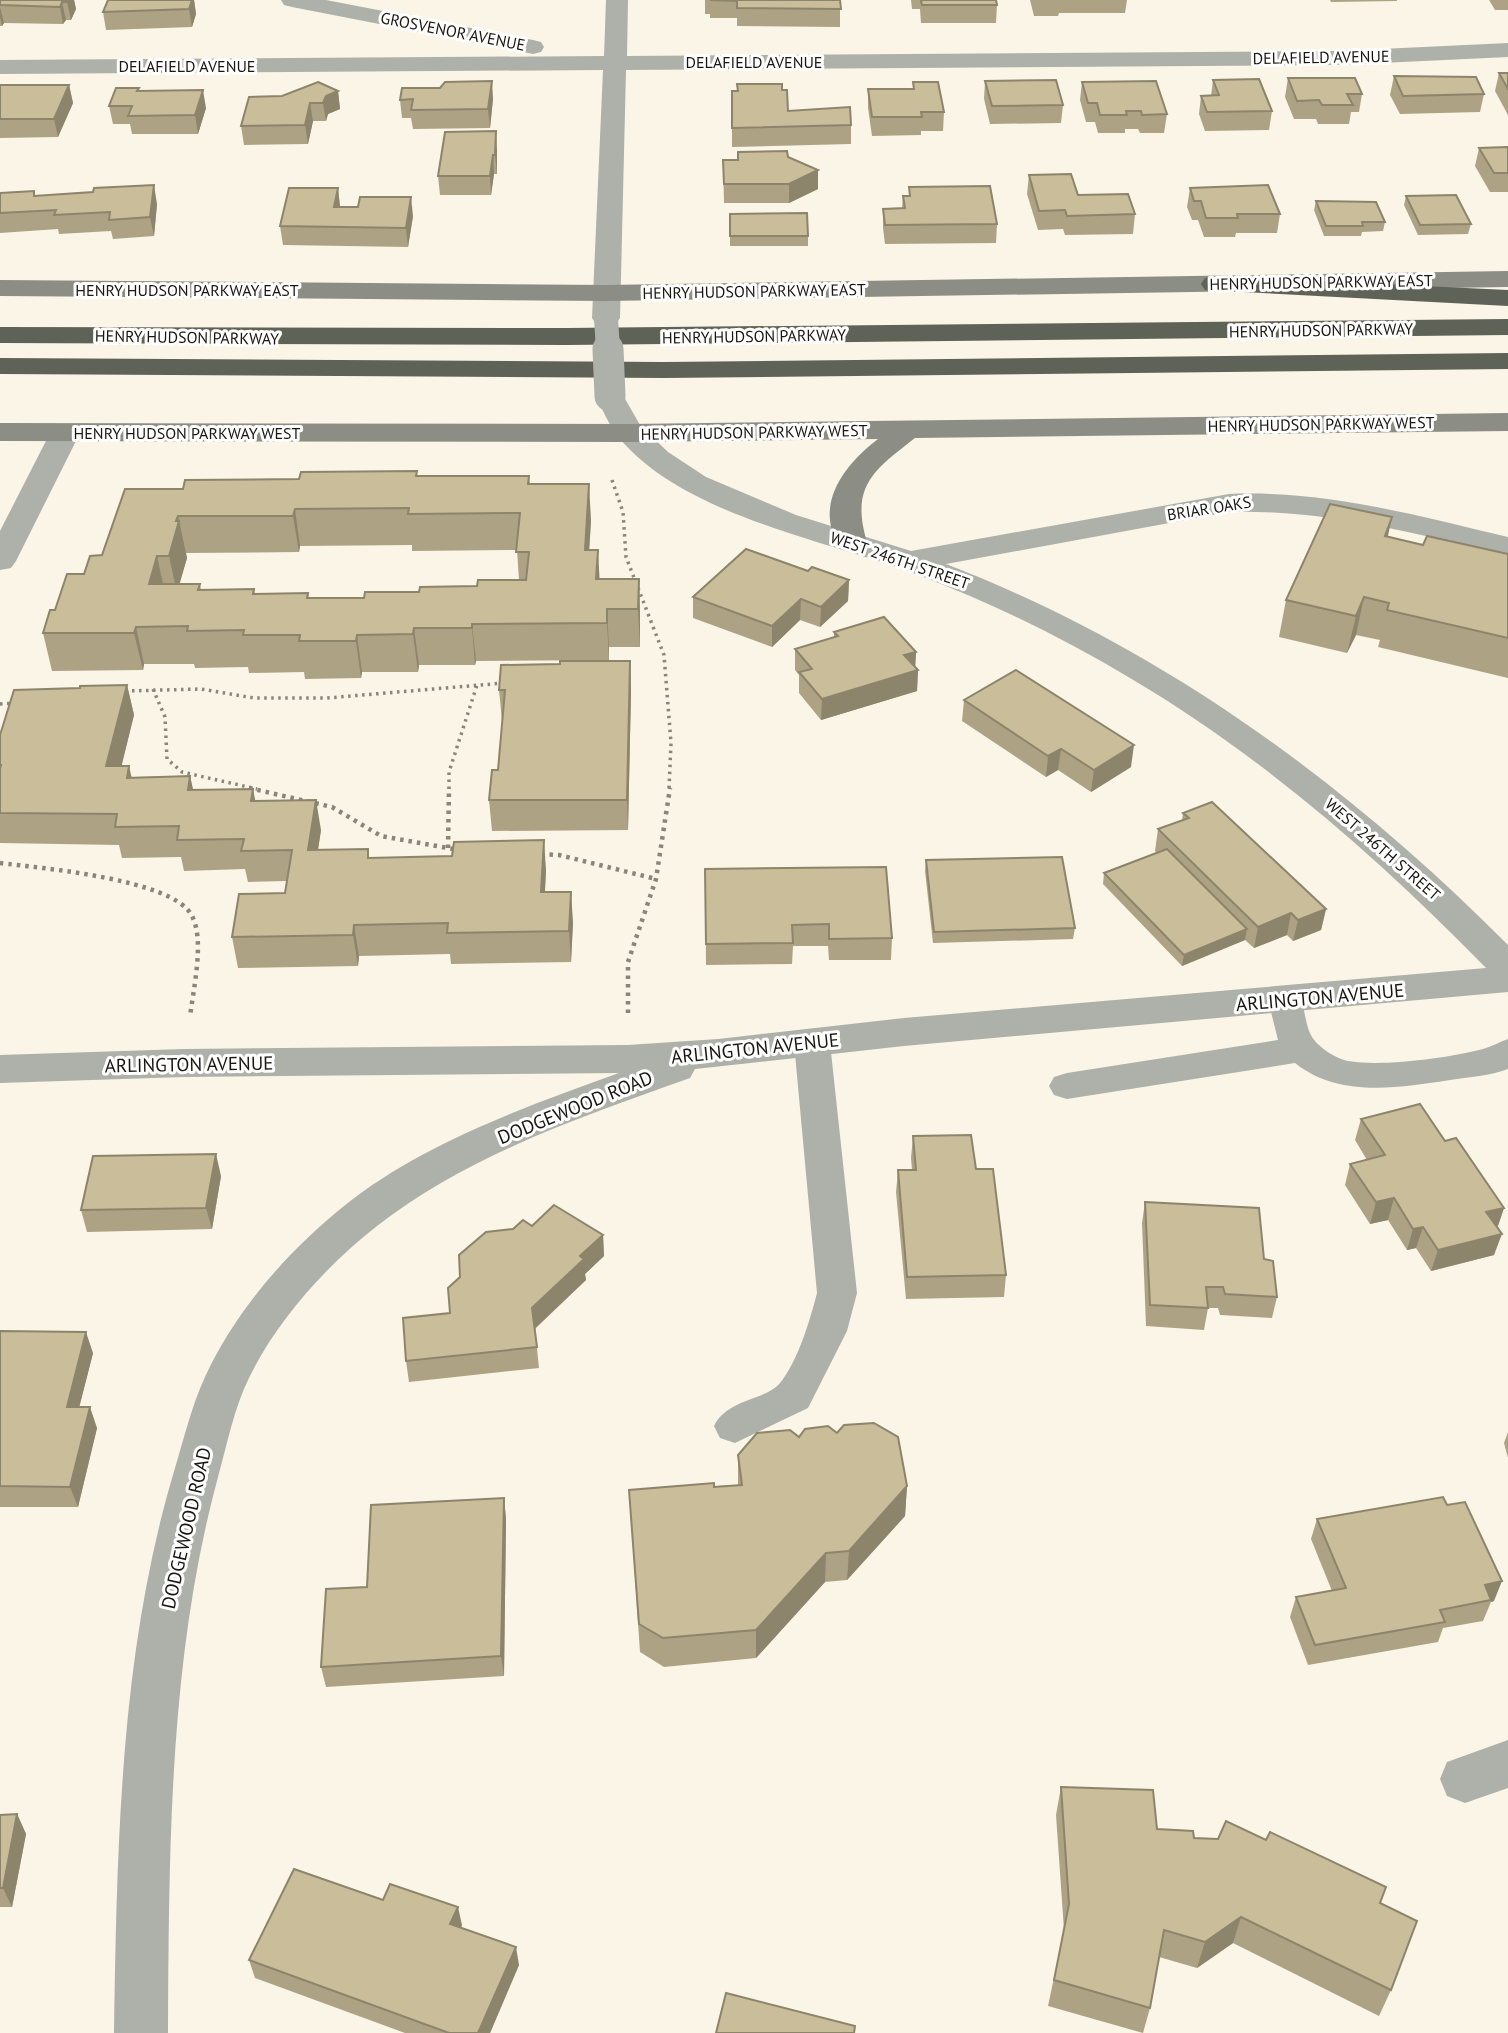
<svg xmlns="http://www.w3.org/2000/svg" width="1508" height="2033" font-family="'PT Sans',sans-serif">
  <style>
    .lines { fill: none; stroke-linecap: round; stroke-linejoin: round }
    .path-far1 { stroke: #89857b; stroke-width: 3.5; stroke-dasharray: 2.5 4.5; stroke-linecap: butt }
    .path { stroke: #89857b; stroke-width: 4.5; stroke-dasharray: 3.5 5; stroke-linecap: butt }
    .lane { fill: #aeb0aa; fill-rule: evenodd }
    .street { fill: #aeb0aa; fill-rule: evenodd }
    .secondary { fill: #8c8e85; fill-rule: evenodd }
    .highway { fill: #5f6256; fill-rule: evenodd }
    .street-bridge-far1 { stroke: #aeb0aa; stroke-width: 24 }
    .street-bridge { stroke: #aeb0aa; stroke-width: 31 }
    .wall { fill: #ada384; fill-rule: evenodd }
    .shaded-wall { fill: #8d846c }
    .building { fill: #c9bd9a; stroke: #8d846c; stroke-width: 2; fill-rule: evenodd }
    .labels { text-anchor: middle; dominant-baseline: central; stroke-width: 6; stroke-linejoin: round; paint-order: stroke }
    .far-street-label { font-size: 16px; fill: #191712; stroke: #fff }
    .street-label { font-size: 19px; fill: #191712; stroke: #fff }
  </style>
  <rect width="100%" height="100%" fill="#faf5e6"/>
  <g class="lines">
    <g class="path-far1">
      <polyline points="612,480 623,512 626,557 664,655 671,743 669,789"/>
      <polyline points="153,689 165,717 167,759 182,772 257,789"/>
      <polyline points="125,691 201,689 254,698 327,698 504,683"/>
      <polyline points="0,704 16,703"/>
      <polyline points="449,789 449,772 477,685"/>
    </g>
    <g class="path">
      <polyline points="249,788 332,807 381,836 459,850"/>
      <polyline points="448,848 449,788"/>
      <polyline points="541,854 559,855 656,879"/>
      <path d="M0 863C40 868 174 879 192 916 205 941 193 990 190 1017"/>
      <polyline points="628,1013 628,962 656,879 670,788"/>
    </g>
    <g class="lane">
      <path d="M1285 988 1297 991C1306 1006 1304 1024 1312 1037 1319 1048 1337 1059 1348 1061 1381 1067 1450 1058 1483 1049 1491 1047 1499 1042 1508 1039V1069C1490 1076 1469 1077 1450 1080 1397 1088 1339 1098 1295 1063L1067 1099 1054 1095 1049 1086 1054 1077 1067 1073 1278 1040 1268 1000 1273 991Z"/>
      <path d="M812 1030 825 1034 830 1043 857 1293 847 1331 808 1408 735 1443 720 1438 714 1426C728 1398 765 1401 780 1383 798 1361 810 1320 817 1293L794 1043 799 1034Z"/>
    </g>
    <g class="street">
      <polygon points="281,0 326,0 533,40 541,42 544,47 541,52 533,54 292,7 284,5"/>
      <polygon points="606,0 628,0 627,56 1339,51 1508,43 1508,57 1339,65 626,70 620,318 616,324 606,326 596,324 592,318 603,70 0,74 0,60 604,56"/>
      <path d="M610 387 620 390 640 425 668 452 706 477 796 515 911 551 1229 494C1325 490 1415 515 1508 537V555C1415 534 1325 509 1229 512L946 564C1161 647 1346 782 1508 945V992L904 1046 695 1069 690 1078C583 1116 468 1155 377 1226 327 1265 277 1320 249 1378 234 1408 227 1445 218 1477 169 1657 169 1848 168 2033H114C117 1844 120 1650 175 1468 184 1438 192 1405 205 1377 236 1310 287 1252 344 1206 421 1144 527 1106 619 1073L184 1077 0 1083V1055L184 1049 628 1045 718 1039 904 1018 1486 968C1379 858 1262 756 1130 678 1063 638 994 604 921 576 828 540 680 516 616 434 608 423 602 408 596 396L600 390Z"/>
      <polygon points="65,424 75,427 80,433 16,561 11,568 0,570 0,531 50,433 55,427"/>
      <polygon points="1508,1740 1508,1788 1465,1803 1447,1796 1440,1779 1447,1762"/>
    </g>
    <g class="secondary">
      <polygon points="1508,271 1508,287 605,301 0,296 0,280 605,285"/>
      <path d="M1508 413V431L915 438C874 470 850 486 867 542L863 549 852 551 841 549C812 506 844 465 878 439L630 442 0 441V423L630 424Z"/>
    </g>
    <g class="highway">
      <polygon points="1214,276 1508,290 1508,306 1205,290 1201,284 1205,278"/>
      <polygon points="1508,319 1508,335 566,345 0,343 0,327 566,328"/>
      <polygon points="1508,353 1508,369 664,378 0,374 0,358 664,362"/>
    </g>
    <polyline class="street-bridge-far1" points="606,318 608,350"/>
    <polyline class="street-bridge" points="608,349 610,396"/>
  </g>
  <g class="wall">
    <polygon points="0,0 74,0 76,9 71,20 66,20 63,24 4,23 2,26 0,26"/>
    <polygon points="194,0 196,14 192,27 106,30 103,12"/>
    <polygon points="705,0 840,0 840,27 737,26 737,18 710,18 710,14 705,14"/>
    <polygon points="911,0 996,0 997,5 996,23 921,23 920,9 912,9"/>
    <polygon points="1030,0 1127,0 1125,13 1059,13 1058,16 1034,16"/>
    <polygon points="1330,0 1397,0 1397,1 1331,2"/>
    <polygon points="1489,0 1508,0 1508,10 1495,10"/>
    <polygon points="1499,73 1508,73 1508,115 1495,91"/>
    <polygon points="1394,76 1484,94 1480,112 1400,114 1390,95"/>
    <polygon points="1288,78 1362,94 1359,112 1351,112 1349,124 1318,124 1316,119 1294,119 1285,97"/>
    <polygon points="1213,80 1272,111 1269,130 1205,131 1199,114 1201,96 1211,96"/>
    <polygon points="985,81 1063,105 1061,123 990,124 984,99"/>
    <polygon points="913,82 944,112 943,131 921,131 921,135 872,136 868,108 868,89 913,89"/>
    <polygon points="1082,82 1167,114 1164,133 1140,133 1138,129 1125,129 1125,133 1098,133 1095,122 1086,122 1080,100"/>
    <polygon points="0,85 69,85 73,103 58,137 0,138"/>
    <polygon points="440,88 493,99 490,128 413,129 411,118 402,118 400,100"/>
    <polygon points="782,90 788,111 851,125 851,144 732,147 732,91"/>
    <polygon points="139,91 206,108 198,134 132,134 130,124 113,124 109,106"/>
    <polygon points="338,91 340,109 328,114 326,121 313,121 308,144 244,145 241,126 282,96"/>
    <polygon points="1508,147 1508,192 1490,192 1475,166 1479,148"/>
    <polygon points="497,150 497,174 494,174 491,195 440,195 438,176"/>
    <polygon points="788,157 818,189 789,203 724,203 723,160"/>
    <polygon points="1029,175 1078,195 1135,214 1133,234 1065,235 1063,229 1038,230 1027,194"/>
    <polygon points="909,187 997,224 996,243 885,244 883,228 883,209 902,208 903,196 909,196"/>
    <polygon points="338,188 340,207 413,216 408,247 283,245 280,226"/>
    <polygon points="1190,188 1280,214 1277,233 1236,233 1235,237 1204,237 1198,220 1192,220 1187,207"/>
    <polygon points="0,193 157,204 154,236 113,239 111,231 59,234 58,229 0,233"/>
    <polygon points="1406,196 1471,224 1468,234 1418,235 1404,205"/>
    <polygon points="1316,201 1385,222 1383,231 1362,232 1361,236 1324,236 1314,210"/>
    <polygon points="730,214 808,236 808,246 730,246"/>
    <path d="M417 476H529L530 484 591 520 589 550 599 579H639L640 616V647H609V660L476 661 475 665H419L418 672H362L361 678 305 679 304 672 249 673 248 667 195 668 194 664H144L143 670 52 671 43 633 55 610 84 574 102 555 183 489 299 479ZM412 545V551L517 550 519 580 477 586 364 598H309L308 593 255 594 254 589 201 590 200 584H179L187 558 186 553 299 552 300 546Z"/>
    <polygon points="1388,537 1423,545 1508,554 1508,678 1378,647 1380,640 1356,635 1347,653 1279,637 1286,600"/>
    <polygon points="808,571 849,580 848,601 820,627 800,620 772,647 693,618 693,597"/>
    <polygon points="834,632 916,652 915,667 918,670 917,691 821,720 799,693 799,675 795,670 795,649 834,638"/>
    <polygon points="630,661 631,691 628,830 492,831 489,800 498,770 502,721 499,690 560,664"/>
    <polygon points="127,685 134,715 121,766 132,777 190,776 193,790 256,801 321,830 318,850 370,858 546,870 545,892 573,922 571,962 451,964 450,954 359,956 358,966 238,968 232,937 285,893 287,881 248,882 245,869 184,871 181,857 122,858 119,845 0,843 0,735 80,688"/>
    <polygon points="964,700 1131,767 1091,792 1058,770 1046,777 962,721"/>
    <polygon points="1183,813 1326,909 1321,930 1293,941 1287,935 1254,948 1245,940 1182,966 1103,884 1104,873 1157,853 1155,851 1158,829 1182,820"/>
    <polygon points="926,860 1075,928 1073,939 933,943 925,871"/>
    <polygon points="705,869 892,938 891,960 829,960 828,946 793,946 792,964 706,965"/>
    <polygon points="1361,1119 1445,1141 1504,1208 1497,1228 1494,1255 1431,1271 1416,1248 1407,1250 1388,1220 1370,1224 1345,1185 1350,1164 1367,1160 1355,1140"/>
    <polygon points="913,1136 976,1169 1006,1275 1004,1297 906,1299 896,1192 898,1170 912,1170 911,1158"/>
    <polygon points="221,1176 212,1229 87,1232 81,1210"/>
    <polygon points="1145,1202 1264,1259 1277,1297 1272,1318 1220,1315 1218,1308 1208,1308 1204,1330 1146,1326 1142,1223"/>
    <polygon points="532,1226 603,1235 604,1256 585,1274 586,1280 535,1329 539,1368 409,1382 406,1361 450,1313 513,1229"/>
    <polygon points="0,1331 93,1353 79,1407 97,1428 78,1507 0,1507"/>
    <polygon points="1508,1432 1508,1458 1504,1443"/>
    <polygon points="799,1437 907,1486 905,1516 847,1580 825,1582 756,1658 664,1667 640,1652 629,1490 738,1485 738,1455"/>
    <polygon points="504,1498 506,1519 504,1676 326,1687 321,1667 367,1587"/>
    <polygon points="1317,1519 1494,1601 1491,1602 1483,1621 1443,1628 1438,1642 1308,1665 1290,1617 1296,1597 1332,1591 1311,1539"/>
    <polygon points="1061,1787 1157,1829 1194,1838 1391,1990 1379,2016 1233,1943 1197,1968 1159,1957 1150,2008 1143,2033 1048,2006 1064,1930 1056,1815"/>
    <polygon points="17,1814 26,1834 12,1907 0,1907 0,1815"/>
    <polygon points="383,1900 462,1925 461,1928 519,1965 490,2033 405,2033 255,1978 249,1960"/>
  </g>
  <g class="shaded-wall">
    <polygon points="69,0 74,0 76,9 71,20 67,2"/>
    <polygon points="192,0 194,0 196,14 192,27 189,9"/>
    <polygon points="62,2 66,20 63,24 60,7"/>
    <polygon points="0,7 4,23 2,26 0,17"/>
    <polygon points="492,81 493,99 490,128 488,109"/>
    <polygon points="69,85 73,103 58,137 54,119"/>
    <polygon points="203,90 206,108 198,134 195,115"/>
    <polygon points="338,91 340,109 328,114 326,121 323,103 326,96"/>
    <polygon points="310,103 313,121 308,144 305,125"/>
    <polygon points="496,131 497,150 497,174 495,155"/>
    <polygon points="493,155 494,174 491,195 490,176"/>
    <polygon points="818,170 818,189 789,203 789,184"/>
    <polygon points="154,185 157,204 154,236 150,217"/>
    <polygon points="338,188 340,207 334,207"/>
    <polygon points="411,197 413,216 408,247 406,228"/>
    <polygon points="589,484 591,520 587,587 585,550"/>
    <polygon points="295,509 300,546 299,552 293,516"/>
    <polygon points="178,516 187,558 177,593 169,556"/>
    <polygon points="1392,517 1384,554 1385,536"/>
    <polygon points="598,550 600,587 596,579"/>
    <polygon points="157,556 165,593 149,584"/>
    <polygon points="639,579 640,616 640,647 638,609"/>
    <polygon points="849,580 848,601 820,627 821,607"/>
    <polygon points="1364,597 1356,635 1347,653 1356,616"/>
    <polygon points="801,599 800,620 772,647 772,626"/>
    <polygon points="607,609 609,647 609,660 607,623"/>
    <polygon points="472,624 476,661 475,665 472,628"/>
    <polygon points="136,627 144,664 143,670 134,633"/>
    <polygon points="414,628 419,665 418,672 413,634"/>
    <polygon points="357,635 362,672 361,678 356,641"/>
    <polygon points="916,652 915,671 918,670 917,691 821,720 822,699 904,655"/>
    <polygon points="630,661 631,691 628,830 627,800"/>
    <polygon points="127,685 134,715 114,797 106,766"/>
    <polygon points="1134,745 1131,767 1091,792 1094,770"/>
    <polygon points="1061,749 1058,770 1046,777 1048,756"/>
    <polygon points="129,766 136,797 127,778"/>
    <polygon points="190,776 197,807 188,790"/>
    <polygon points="253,789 259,819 251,801"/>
    <polygon points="316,800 321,830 313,881 308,850"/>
    <polygon points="544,840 546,870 543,923 541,892"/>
    <polygon points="571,892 573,922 571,962 569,931"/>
    <polygon points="1326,909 1321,930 1293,941 1298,920"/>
    <polygon points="1291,913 1287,935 1254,948 1258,927"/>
    <polygon points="354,925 359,956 358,966 353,935"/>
    <polygon points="1247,929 1245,940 1182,966 1184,955"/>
    <polygon points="216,1154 221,1176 212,1229 206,1208"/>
    <polygon points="1394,1198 1388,1220 1370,1224 1376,1202"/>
    <polygon points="1504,1208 1497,1229 1486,1212"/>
    <polygon points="1423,1227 1416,1248 1407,1250 1413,1229"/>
    <polygon points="1502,1234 1494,1255 1431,1271 1438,1250"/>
    <polygon points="603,1235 604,1256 585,1274 586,1280 534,1329 532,1308 580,1256"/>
    <polygon points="86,1332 93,1353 74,1428 67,1407"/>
    <polygon points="90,1407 97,1428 78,1507 70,1487"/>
    <polygon points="907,1486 905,1516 847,1580 849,1551"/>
    <polygon points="504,1498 506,1519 504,1676 501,1656"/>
    <polygon points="826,1553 825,1582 756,1658 756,1630"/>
    <polygon points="1502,1581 1494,1601 1491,1602 1491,1600 1485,1585"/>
    <polygon points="17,1814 26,1834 12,1907 3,1888"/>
    <polygon points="458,1907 462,1925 454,1943 450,1924"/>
    <polygon points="1241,1917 1233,1943 1197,1968 1205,1942"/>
    <polygon points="516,1947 519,1965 490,2033 478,2033"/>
  </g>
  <g class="building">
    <polygon points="0,0 69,0 67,2 62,2 60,7 0,5"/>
    <polygon points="108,0 192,0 189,9 103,12"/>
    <polygon points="710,0 840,0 841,9 737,8 737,1"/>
    <polygon points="921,0 996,0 997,5 922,5"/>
    <polygon points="1499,73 1508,73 1508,89"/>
    <polygon points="1394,76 1476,77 1484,94 1403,96"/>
    <polygon points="1288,78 1355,78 1362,94 1347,94 1353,105 1322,105 1319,100 1297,101"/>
    <polygon points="1259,79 1272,111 1207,112 1201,96 1219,95 1213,80"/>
    <polygon points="1056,80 1063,105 992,106 985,81"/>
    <polygon points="492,81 488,109 411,110 413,99 400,100 402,88 440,88 445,82"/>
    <polygon points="1156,81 1167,114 1142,115 1141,111 1126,111 1127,115 1100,115 1097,103 1088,103 1082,82"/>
    <polygon points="318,82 338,91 326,96 323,103 310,103 305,125 241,126 249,97 282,96"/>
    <polygon points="913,82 938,82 944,112 921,112 922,117 872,117 868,89 914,89"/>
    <polygon points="737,84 782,84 782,90 787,90 788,111 850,107 851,125 732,128 732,91 738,91"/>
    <polygon points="0,85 69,85 54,119 0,119"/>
    <polygon points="116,88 139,88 137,91 203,90 195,115 128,116 132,106 109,106"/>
    <polygon points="496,131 495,155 493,155 490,176 438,176 445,132"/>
    <polygon points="1508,147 1508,173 1494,173 1479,148"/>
    <polygon points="787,151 788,157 818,170 789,184 724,184 723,160 738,160 738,152"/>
    <polygon points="1071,174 1078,195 1128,194 1135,214 1067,216 1065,210 1039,211 1029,175"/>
    <polygon points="154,185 150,217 109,220 110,212 54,215 56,210 0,213 0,193 34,191 34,196 93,192 94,188"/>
    <polygon points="1268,185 1280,214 1237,214 1238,218 1206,218 1201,201 1194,201 1190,188"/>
    <polygon points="990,186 997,224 885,225 883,209 905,208 903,196 910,196 909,187"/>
    <polygon points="289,188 338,188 334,207 358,207 360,197 411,197 406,228 280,226"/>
    <polygon points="1456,195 1471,224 1420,225 1406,196"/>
    <polygon points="1316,201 1376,202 1385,222 1362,222 1363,226 1326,226"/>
    <polygon points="807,213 808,236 730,236 730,214"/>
    <path d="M417 471 416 476H529L528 484H589L585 550H598L596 579H639L638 609H607V623L472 624V628H414L413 634 357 635 356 641H299L300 635H243L244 630 187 631 188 626 136 627 134 633H43L50 610H55L67 574H84L90 556 102 555 125 489H183L185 480 299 479 301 472ZM409 508 408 514 520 513 516 552H529L526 580H478L477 586 420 587 419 592H365L364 598H307L308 593 253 594 254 589 198 590 200 584H149L157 556H169L179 521H176L178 516H293L295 509Z"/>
    <polygon points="1330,504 1392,517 1385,536 1423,545 1427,536 1508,554 1508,638 1387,610 1389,603 1364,597 1356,616 1286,600"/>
    <polygon points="746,549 808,571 812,567 849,580 821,607 801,599 772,626 693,597"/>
    <polygon points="884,617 916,652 904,655 918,670 822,699 799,672 812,669 795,649 838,636 834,632"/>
    <polygon points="560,661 630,661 627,800 489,800 492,770 498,770 505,690 499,690 501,665 560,664"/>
    <polygon points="1016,670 1134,745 1094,770 1061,749 1048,756 964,700"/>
    <polygon points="127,685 106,766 129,766 127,778 190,776 188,790 253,789 251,801 316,800 308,850 368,849 368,858 452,856 454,842 544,840 541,892 571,892 569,931 447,933 448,923 354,925 353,935 232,937 239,894 285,893 292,850 241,851 244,839 177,840 179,826 115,827 117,814 0,813 0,769 1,765 0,765 0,735 14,690 80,688 80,686"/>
    <polygon points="1212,802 1326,909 1298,920 1291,913 1258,927 1158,829 1189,818 1183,813"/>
    <polygon points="1167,849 1247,929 1184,955 1104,873"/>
    <polygon points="1062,857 1075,928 934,932 926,860"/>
    <polygon points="886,867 892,938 829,939 829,924 792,925 793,943 706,944 705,869"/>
    <polygon points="1420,1104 1445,1141 1456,1138 1504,1208 1486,1212 1502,1234 1438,1250 1423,1227 1413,1229 1394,1198 1376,1202 1350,1164 1385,1155 1361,1119"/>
    <polygon points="971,1135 976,1169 993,1169 1006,1275 907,1277 898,1170 916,1170 913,1136"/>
    <polygon points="216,1154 206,1208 81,1210 93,1156"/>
    <polygon points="1145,1202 1259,1208 1264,1259 1273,1261 1277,1297 1225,1294 1223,1287 1206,1287 1208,1308 1150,1305"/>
    <polygon points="554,1205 603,1235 580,1256 584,1259 532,1308 537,1347 406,1361 403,1318 450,1313 448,1288 460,1277 459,1255 486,1232 513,1229 523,1220 532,1226"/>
    <polygon points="0,1331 86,1332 67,1407 90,1407 70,1487 0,1486"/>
    <polygon points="874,1423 898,1437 907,1486 849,1551 826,1553 756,1630 663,1638 639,1624 629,1490 714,1483 714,1487 742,1485 738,1455 757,1433 790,1430 799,1437 805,1429 828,1426 837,1433 844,1425"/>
    <polygon points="1443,1497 1447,1505 1465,1502 1502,1581 1485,1585 1491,1600 1440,1610 1445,1622 1315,1645 1296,1597 1346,1588 1317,1519"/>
    <polygon points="504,1498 501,1656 321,1667 326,1589 367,1587 371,1505"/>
    <polygon points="1061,1787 1153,1790 1157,1829 1193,1831 1194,1838 1218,1839 1226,1821 1266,1840 1270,1832 1386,1887 1380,1903 1417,1921 1391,1990 1241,1917 1205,1942 1164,1930 1150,2008 1054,1980 1069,1904"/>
    <polygon points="17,1814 3,1888 0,1888 0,1815"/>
    <polygon points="294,1869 383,1900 390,1884 458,1907 450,1924 516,1947 478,2033 449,2033 249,1960"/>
    <polygon points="726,1993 855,2026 854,2033 716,2033"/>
  </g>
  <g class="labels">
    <g class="far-street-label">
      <text transform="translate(453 31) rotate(11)">GROSVENOR AVENUE</text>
      <text transform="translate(1321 57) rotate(-1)">DELAFIELD AVENUE</text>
      <text x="754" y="62">DELAFIELD AVENUE</text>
      <text x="187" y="66">DELAFIELD AVENUE</text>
      <text transform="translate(1321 282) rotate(-1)">HENRY HUDSON PARKWAY EAST</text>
      <text x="187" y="290">HENRY HUDSON PARKWAY EAST</text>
      <text transform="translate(754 291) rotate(-1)">HENRY HUDSON PARKWAY EAST</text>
      <text transform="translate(1321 330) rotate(-1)">HENRY HUDSON PARKWAY</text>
      <text transform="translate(754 336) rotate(-1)">HENRY HUDSON PARKWAY</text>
      <text transform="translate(187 337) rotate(1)">HENRY HUDSON PARKWAY</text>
      <text transform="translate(1321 424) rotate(-1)">HENRY HUDSON PARKWAY WEST</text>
      <text transform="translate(754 432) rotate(-1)">HENRY HUDSON PARKWAY WEST</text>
      <text x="187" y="433">HENRY HUDSON PARKWAY WEST</text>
      <text transform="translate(1209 508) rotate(-9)">BRIAR OAKS</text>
      <text transform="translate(900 560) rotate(19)">WEST 246TH STREET</text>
      <text transform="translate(1383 849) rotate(41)">WEST 246TH STREET</text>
    </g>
    <g class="street-label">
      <text transform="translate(1320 997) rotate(-5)">ARLINGTON AVENUE</text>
      <text transform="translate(755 1048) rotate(-6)">ARLINGTON AVENUE</text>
      <text transform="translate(189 1064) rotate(-1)">ARLINGTON AVENUE</text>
      <text transform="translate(575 1107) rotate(-22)">DODGEWOOD ROAD</text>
      <text transform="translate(186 1528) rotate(-77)">DODGEWOOD ROAD</text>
    </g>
  </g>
</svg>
